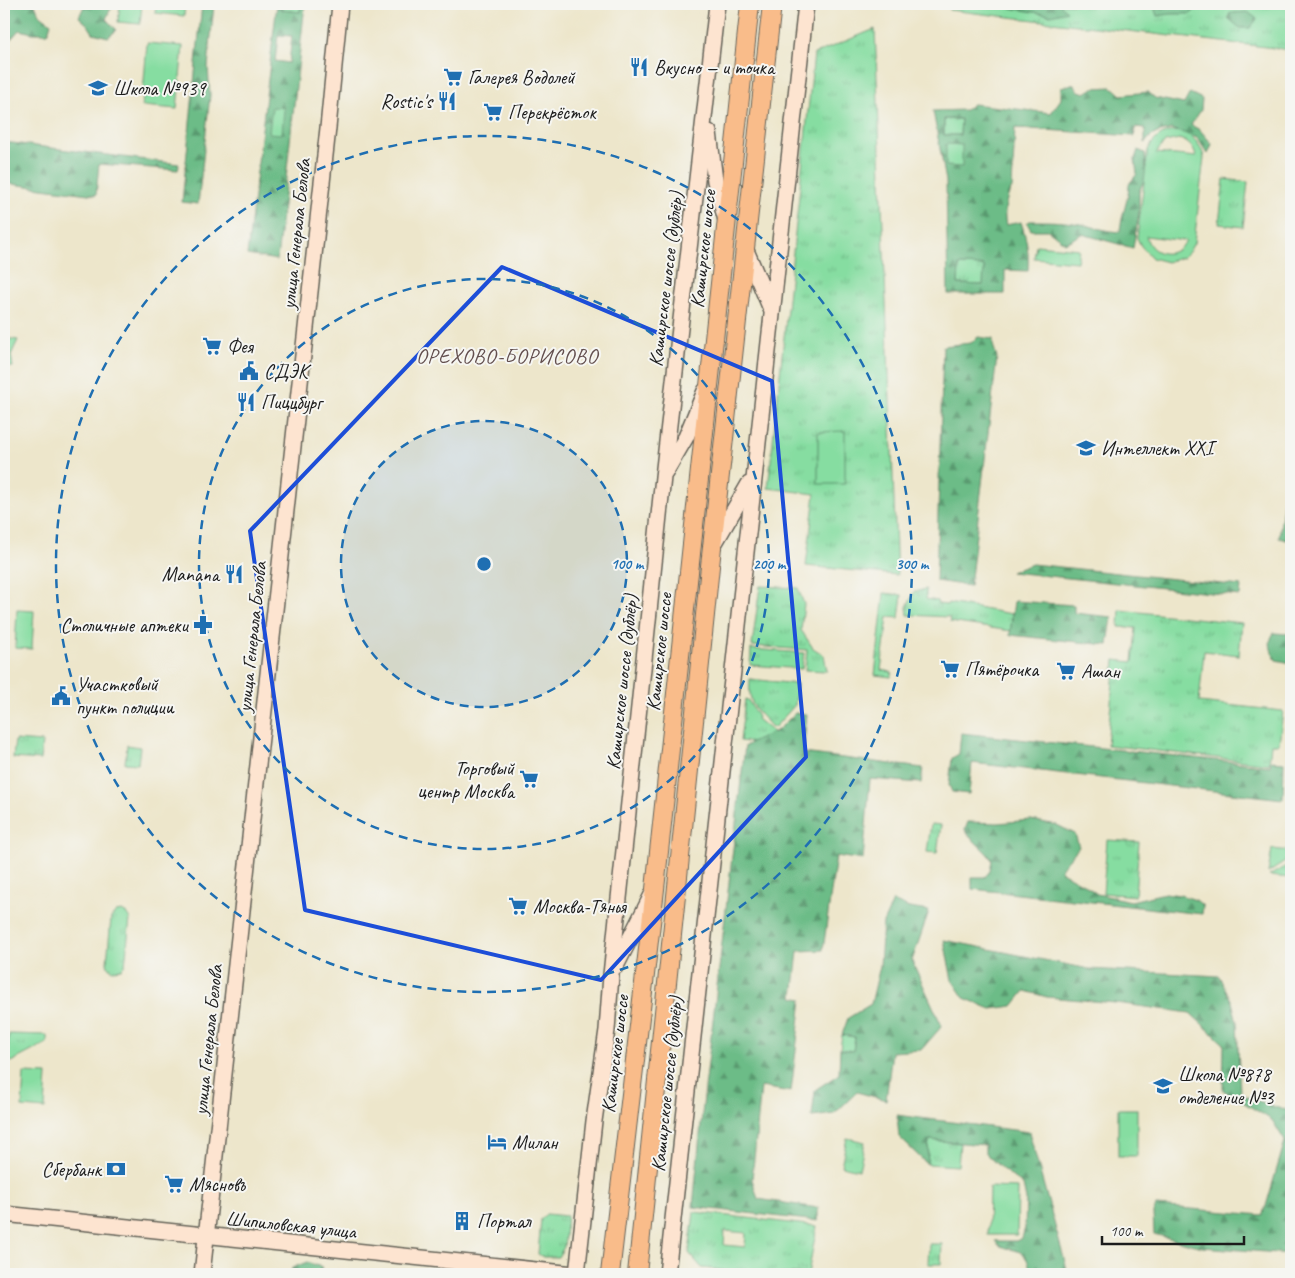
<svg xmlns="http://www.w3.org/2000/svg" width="1295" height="1278" font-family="Caveat,sans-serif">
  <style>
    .grass { fill: url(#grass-tufts); stroke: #517c5e; fill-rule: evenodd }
    .forest { fill: url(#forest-firs); stroke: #446c52; fill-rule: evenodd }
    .pitch { fill: #86dda1; stroke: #517c5e; fill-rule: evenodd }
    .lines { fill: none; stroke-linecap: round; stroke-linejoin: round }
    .secondary-casing { stroke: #656359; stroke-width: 18 }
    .primary-casing { stroke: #656359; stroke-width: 20 }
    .secondary { stroke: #fde4d0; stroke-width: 15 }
    .primary { stroke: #f9bc8a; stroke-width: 18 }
    .marked { fill: none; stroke: #1d4ed8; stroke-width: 4; stroke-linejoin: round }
    .ring { fill: none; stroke: #1f6fb2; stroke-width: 2.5; stroke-dasharray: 9 6 }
    .labels { text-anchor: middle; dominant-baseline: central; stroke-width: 4; stroke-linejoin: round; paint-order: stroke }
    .poi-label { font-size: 20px; fill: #1c1c1c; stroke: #f6f6f2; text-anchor: start }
    .street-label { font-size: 20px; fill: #1c1c1c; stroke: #f6f6f2 }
    .neighbourhood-label { font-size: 21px; letter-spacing: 1px; fill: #634f4e; stroke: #f6f6f2 }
    .centre { fill: #1f6fb2; stroke: #f6f6f2; stroke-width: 2.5 }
    .ring-label { font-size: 15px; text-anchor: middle; font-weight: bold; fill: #1f6fb2; stroke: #f6f6f2; stroke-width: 4; stroke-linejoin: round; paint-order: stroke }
  </style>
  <defs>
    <pattern id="grass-tufts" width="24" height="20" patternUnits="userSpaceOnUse" patternTransform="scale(1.25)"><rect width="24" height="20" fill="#86dda1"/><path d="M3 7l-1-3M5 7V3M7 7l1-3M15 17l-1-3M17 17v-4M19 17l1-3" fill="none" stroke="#73bd8a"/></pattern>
    <pattern id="forest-firs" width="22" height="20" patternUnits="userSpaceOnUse" patternTransform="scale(1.25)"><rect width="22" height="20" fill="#6cbc87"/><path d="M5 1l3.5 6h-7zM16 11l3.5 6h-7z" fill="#58986e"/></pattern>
  </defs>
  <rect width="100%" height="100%" fill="#f6f6f2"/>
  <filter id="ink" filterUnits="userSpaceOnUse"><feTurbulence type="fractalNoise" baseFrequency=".02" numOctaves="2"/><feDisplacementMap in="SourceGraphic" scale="10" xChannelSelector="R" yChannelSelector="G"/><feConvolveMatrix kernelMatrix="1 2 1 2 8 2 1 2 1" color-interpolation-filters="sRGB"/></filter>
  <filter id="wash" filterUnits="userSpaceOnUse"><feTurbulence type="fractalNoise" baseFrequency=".0096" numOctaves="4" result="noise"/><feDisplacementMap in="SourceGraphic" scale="20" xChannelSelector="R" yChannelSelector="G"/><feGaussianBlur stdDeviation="1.12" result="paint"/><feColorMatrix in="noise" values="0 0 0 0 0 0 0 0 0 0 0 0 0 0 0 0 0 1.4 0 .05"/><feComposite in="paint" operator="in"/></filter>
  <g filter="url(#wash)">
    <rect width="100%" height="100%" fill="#ede6cb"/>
    <g class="grass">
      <polygon points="156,4 185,4 184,16 155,13"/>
      <polygon points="282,4 301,4 300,12 282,10"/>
      <polygon points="950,4 1291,4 1291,50 949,10"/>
      <polygon points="875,29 897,575 806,566 815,494 768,488 814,54"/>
      <polygon points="944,119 961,119 960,135 944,135"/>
      <polygon points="1224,179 1248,182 1243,227 1219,224"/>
      <polygon points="959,265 985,266 984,285 958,284"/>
      <polygon points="4,338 18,340 11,355 13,367 4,367"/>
      <polygon points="760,586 798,588 804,604 801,630 813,648 824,655 827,671 805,670 807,650 752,646"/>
      <polygon points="926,589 926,599 937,601 938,604 947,605 948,603 1012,614 1011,631 950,622 949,617 908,615 907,607 914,592"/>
      <polygon points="884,593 902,595 899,618 888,617 881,670 892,672 891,677 875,675"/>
      <polygon points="1120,610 1242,623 1239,655 1204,651 1199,702 1283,711 1279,744 1271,744 1269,764 1107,745 1115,660 1133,662 1136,628 1119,627"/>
      <polygon points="751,649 804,653 802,669 750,665"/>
      <path d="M750 679 797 684 795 705 775 727H772C755 708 748 706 750 679Z"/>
      <polygon points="745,699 748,700 758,717 757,719 773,732 770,745 740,741"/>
      <polygon points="15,740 42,742 40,760 13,758"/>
      <polygon points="127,745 140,747 138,764 125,763"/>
      <polygon points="931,824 941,825 937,853 927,852"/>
      <polygon points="1107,840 1139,842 1135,896 1103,893"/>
      <polygon points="1272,849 1291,851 1291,858 1268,873"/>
      <polygon points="1291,863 1291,878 1269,876"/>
      <polygon points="122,911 127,914 130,919 125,965 121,969 113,970 108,967 107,963 111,918 116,912"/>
      <polygon points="9,1034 47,1035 47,1043 7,1064"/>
      <polygon points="842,1035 855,1037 853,1051 840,1049"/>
      <polygon points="847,1138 865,1142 859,1170 841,1166"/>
      <polygon points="929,1140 960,1143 958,1166 927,1164"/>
      <path d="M694 1212 817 1226 808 1274H754L702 1268 689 1253ZM725 1231 746 1233 745 1247 724 1245Z"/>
      <polygon points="546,1214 567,1216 564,1247 558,1257 543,1257 538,1254 541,1219"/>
      <polygon points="929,1244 942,1244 941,1264 928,1264"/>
    </g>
    <g class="forest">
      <polygon points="8,4 35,4 39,14 51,23 48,33 33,33 19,30 10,40 4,64 4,5"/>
      <polygon points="85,4 118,4 110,10 106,19 117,30 108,37 93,33 88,25 79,17"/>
      <polygon points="202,4 214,4 208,67 210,95 198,204 182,202"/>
      <path d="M277 4H282V10L300 12 301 4H305L277 260 247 255ZM278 35 292 36 289 63 275 61Z"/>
      <polygon points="987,4 1059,4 1067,11 1051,15"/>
      <polygon points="1153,4 1200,4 1191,14 1171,14 1157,16"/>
      <polygon points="1248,12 1257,19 1250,28 1240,28 1228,18 1230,13"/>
      <path d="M1073 84 1079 91 1085 93 1093 88 1112 87 1121 95 1148 92 1155 98 1184 104 1190 93 1202 99 1201 110 1191 125 1200 130 1212 144 1208 154 1197 138 1172 129 1157 133 1150 137 1145 143V128L1136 127 1134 136 1015 128 1012 188C1006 197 1003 213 1006 225L1021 222C1027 240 1029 253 1028 271L1005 270V294H948L946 181 933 111 965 110 973 104 1051 113 1061 99V87ZM944 119H961L960 135H944ZM959 265 984 266 983 285 958 284Z"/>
      <polygon points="4,142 179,164 178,170 99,164 96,195 4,183"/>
      <path d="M1138 150 1145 153 1146 175 1139 192V213L1133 248 1082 234 1065 243 1048 230H1031L1027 223 1030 221C1048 221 1067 221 1085 225 1097 228 1107 231 1120 232 1121 215 1129 200 1129 184L1137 174 1135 159Z"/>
      <polygon points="978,337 993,339 993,345 997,357 970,586 936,581 943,346 971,343"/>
      <polygon points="1291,437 1291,541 1279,538"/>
      <polygon points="1032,564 1241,586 1240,596 1011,572"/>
      <polygon points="1014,601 1074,605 1074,613 1112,617 1108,645 1010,635"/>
      <path d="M1274 633 1289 634 1291 663 1276 660C1271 651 1267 642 1274 633Z"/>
      <polygon points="795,713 807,714 803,753 923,768 921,783 870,779 863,860 836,856 823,950 798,951 793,997 802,999 791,1092 761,1087 752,1179 758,1199 818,1208 818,1221 693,1207 702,1114 745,746 778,730"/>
      <polygon points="961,733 1270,766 1271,761 1284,762 1283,799 972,763 969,794 952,792 949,785 952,758 959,754"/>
      <path d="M1031 820 1057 825 1075 834 1079 847C1073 855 1063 864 1060 871L1085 885 1097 894 1131 901 1165 893 1180 895 1196 900 1203 906 1202 914 972 889V877H985L990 871 992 860C985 849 973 842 965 830L968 822 998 823Z"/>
      <polygon points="893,901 909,908 929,911 912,961 942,1026 921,1050 892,1052 886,1100 857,1092 834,1114 812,1117 815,1090 839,1074 840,1049 853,1051 855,1037 842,1035 848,1018 871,1004 880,966 883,923"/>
      <polygon points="944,940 1089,969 1219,976 1232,1002 1237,1022 1240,1094 1281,1109 1291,1110 1291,1254 1202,1247 1154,1234 1153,1213 1156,1206 1262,1215 1266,1206 1285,1141 1272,1120 1223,1090 1224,1044 1190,1013 1116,1003 1047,997 1025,991 1013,1006 991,1009 964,998 952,980"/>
      <path d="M897 1115 1029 1132 1068 1273 1030 1268C1024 1242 1006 1255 995 1241H1016L1022 1238 1025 1228 1026 1199 1023 1185 1002 1169 985 1153V1145L929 1140 927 1164 899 1137Z"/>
      <polygon points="307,1262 321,1267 323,1274 291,1274 292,1268"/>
    </g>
    <g class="pitch">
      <polygon points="120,4 142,4 140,24 118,22"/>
      <polygon points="147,43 183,46 177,109 142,106"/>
      <polygon points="272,107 284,108 282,134 269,133"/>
      <path d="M1173 131C1190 132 1200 141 1204 157L1194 243 1189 252 1183 257 1167 262 1152 258 1141 246 1137 238 1148 150C1154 139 1161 133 1173 131ZM1179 139C1189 142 1194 148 1196 157L1156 153 1165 142ZM1146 236 1186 241C1175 259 1151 257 1146 236Z"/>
      <polygon points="946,144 962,145 962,167 946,166"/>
      <polygon points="1036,245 1079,249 1077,262 1034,258"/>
      <polygon points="845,431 845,484 818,484 818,432"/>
      <polygon points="17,610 34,611 32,649 15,648"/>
      <polygon points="24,1073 47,1074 45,1109 22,1107"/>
      <rect x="1118" y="1109" width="19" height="47"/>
      <polygon points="989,1187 1018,1188 1017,1235 988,1235"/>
    </g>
  </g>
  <g filter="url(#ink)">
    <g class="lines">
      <g class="secondary-casing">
        <g id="secondary">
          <polyline points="709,132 715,181 726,220"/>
          <polyline points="745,248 771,309"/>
          <polyline points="665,473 686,437 705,391"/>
          <polyline points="713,546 749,484"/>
          <polyline points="616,966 652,895"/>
          <polyline points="4,1214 574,1274"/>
          <polyline points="202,1274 328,128 340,4"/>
          <polyline points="577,1274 594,1121 607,1030 611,975 663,477 717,4"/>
          <polyline points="667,1274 806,4"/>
        </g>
      </g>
      <g class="primary-casing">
        <g id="primary">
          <polyline points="610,1274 655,889 750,4"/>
          <polyline points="637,1274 712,547 772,4"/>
        </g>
      </g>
      <use href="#secondary" class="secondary"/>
      <use href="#primary" class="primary"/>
    </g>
  </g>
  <path class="marked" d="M502 267 772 381 806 757 601 980 305 910 250 531Z"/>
  <circle cx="484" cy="564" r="143" fill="#1f6fb2" fill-opacity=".12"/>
  <g class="ring">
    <circle cx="484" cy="564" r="143"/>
    <circle cx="484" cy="564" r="285"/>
    <circle cx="484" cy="564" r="428"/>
  </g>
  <defs>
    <g id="restaurant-bare" transform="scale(1.5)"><path d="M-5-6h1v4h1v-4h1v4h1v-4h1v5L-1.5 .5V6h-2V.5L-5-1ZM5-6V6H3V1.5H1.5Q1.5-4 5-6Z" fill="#1f6fb2" stroke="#f6f6f2" stroke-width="2.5" paint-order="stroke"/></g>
    <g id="supermarket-bare" transform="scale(1.5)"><path d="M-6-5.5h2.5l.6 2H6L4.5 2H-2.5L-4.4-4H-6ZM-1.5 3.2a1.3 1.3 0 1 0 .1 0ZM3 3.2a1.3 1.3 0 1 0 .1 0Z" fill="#1f6fb2" stroke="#f6f6f2" stroke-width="2.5" paint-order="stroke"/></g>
    <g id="school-bare" transform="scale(1.5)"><path d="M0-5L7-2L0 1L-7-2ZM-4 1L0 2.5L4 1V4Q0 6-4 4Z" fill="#1f6fb2" stroke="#f6f6f2" stroke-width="2.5" paint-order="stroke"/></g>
    <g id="civic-bare" transform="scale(1.5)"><path d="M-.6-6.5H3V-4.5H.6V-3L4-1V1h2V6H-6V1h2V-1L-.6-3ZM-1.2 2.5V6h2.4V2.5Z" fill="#1f6fb2" stroke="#f6f6f2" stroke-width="2.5" paint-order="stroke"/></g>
    <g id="pharmacy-bare" transform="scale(1.5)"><path d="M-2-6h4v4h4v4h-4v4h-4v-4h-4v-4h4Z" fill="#1f6fb2" stroke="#f6f6f2" stroke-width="2.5" paint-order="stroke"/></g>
    <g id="hotel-bare" transform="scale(1.5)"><path d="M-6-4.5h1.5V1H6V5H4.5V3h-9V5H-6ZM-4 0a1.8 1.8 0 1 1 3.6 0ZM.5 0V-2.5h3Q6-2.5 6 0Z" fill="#1f6fb2" stroke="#f6f6f2" stroke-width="2.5" paint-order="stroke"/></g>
    <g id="bank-bare" transform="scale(1.5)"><path d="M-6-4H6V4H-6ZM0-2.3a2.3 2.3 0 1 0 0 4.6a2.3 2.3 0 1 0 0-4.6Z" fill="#1f6fb2" stroke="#f6f6f2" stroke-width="2.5" paint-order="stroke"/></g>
    <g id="building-bare" transform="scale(1.5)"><path d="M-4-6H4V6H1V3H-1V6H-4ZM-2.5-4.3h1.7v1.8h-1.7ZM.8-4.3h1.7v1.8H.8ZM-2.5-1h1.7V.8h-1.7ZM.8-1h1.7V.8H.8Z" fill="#1f6fb2" stroke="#f6f6f2" stroke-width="2.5" paint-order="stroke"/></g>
  </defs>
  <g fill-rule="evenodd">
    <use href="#restaurant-bare" x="639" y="67"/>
    <use href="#supermarket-bare" x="453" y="77"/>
    <use href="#school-bare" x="98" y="88"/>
    <use href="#restaurant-bare" x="447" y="101"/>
    <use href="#supermarket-bare" x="493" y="112"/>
    <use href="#supermarket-bare" x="212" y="346"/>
    <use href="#civic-bare" x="249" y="371"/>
    <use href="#restaurant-bare" x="246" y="402"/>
    <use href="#school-bare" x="1086" y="448"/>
    <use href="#restaurant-bare" x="234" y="574"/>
    <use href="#pharmacy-bare" x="203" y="625"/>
    <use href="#supermarket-bare" x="950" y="669"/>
    <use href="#supermarket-bare" x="1066" y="671"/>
    <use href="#civic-bare" x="61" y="696"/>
    <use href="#supermarket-bare" x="529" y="779"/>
    <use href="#supermarket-bare" x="518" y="906"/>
    <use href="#school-bare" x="1163" y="1086"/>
    <use href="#hotel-bare" x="497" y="1142"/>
    <use href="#bank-bare" x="116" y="1169"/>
    <use href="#supermarket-bare" x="174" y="1184"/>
    <use href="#building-bare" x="462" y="1221"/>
  </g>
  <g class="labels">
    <g class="poi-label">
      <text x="654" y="67">Вкусно — и точка</text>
      <text x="468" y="77">Галерея Водолей</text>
      <text x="113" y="88">Школа №939</text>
      <text x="432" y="101" text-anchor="end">Rostic's</text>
      <text x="508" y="112">Перекрёсток</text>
      <text x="227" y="346">Фея</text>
      <text x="264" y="371">СДЭК</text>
      <text x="261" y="402">Пиццбург</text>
      <text x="1101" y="448">Интеллект XXI</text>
      <text x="219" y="574" text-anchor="end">Manana</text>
      <text x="188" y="625" text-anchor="end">Столичные аптеки</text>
      <text x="965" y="669">Пятёрочка</text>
      <text x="1081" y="671">Ашан</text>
      <text x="76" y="684">Участковый<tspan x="76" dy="23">пункт полиции</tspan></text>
      <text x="514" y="768" text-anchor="end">Торговый<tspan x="514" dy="23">центр Москва</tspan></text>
      <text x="533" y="906">Москва-Тянья</text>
      <text x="1178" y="1074">Школа №878<tspan x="1178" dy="23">отделение №3</tspan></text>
      <text x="512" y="1142">Милан</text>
      <text x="101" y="1169" text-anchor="end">Сбербанк</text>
      <text x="189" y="1184">Мясновъ</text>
      <text x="477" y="1221">Портал</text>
    </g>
    <g class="street-label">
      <text transform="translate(296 234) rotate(-84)">улица Генерала Белова</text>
      <text transform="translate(703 249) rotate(-84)">Каширское шоссе</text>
      <text transform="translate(666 279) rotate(-83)">Каширское шоссе (дублёр)</text>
      <text transform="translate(252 637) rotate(-84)">улица Генерала Белова</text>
      <text transform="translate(659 652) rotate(-84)">Каширское шоссе</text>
      <text transform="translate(622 682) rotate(-84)">Каширское шоссе (дублёр)</text>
      <text transform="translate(208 1040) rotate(-84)">улица Генерала Белова</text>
      <text transform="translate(615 1054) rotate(-83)">Каширское шоссе</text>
      <text transform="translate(667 1084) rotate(-84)">Каширское шоссе (дублёр)</text>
      <text transform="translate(291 1225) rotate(6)">Шипиловская улица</text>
    </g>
    <g class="neighbourhood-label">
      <text x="507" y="356">ОРЕХОВО-БОРИСОВО</text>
    </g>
  </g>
  <circle cx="484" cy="564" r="8" class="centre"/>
  <g class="ring-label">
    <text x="627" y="569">100 m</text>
    <text x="769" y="569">200 m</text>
    <text x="912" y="569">300 m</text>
  </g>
  <rect width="1295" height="1278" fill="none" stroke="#f6f6f2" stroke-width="20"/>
  <path d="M1102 1236v8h142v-8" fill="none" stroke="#1c1c1c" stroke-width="2.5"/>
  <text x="1110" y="1236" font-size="15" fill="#1c1c1c" stroke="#f6f6f2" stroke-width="4" paint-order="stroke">100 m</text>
</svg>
